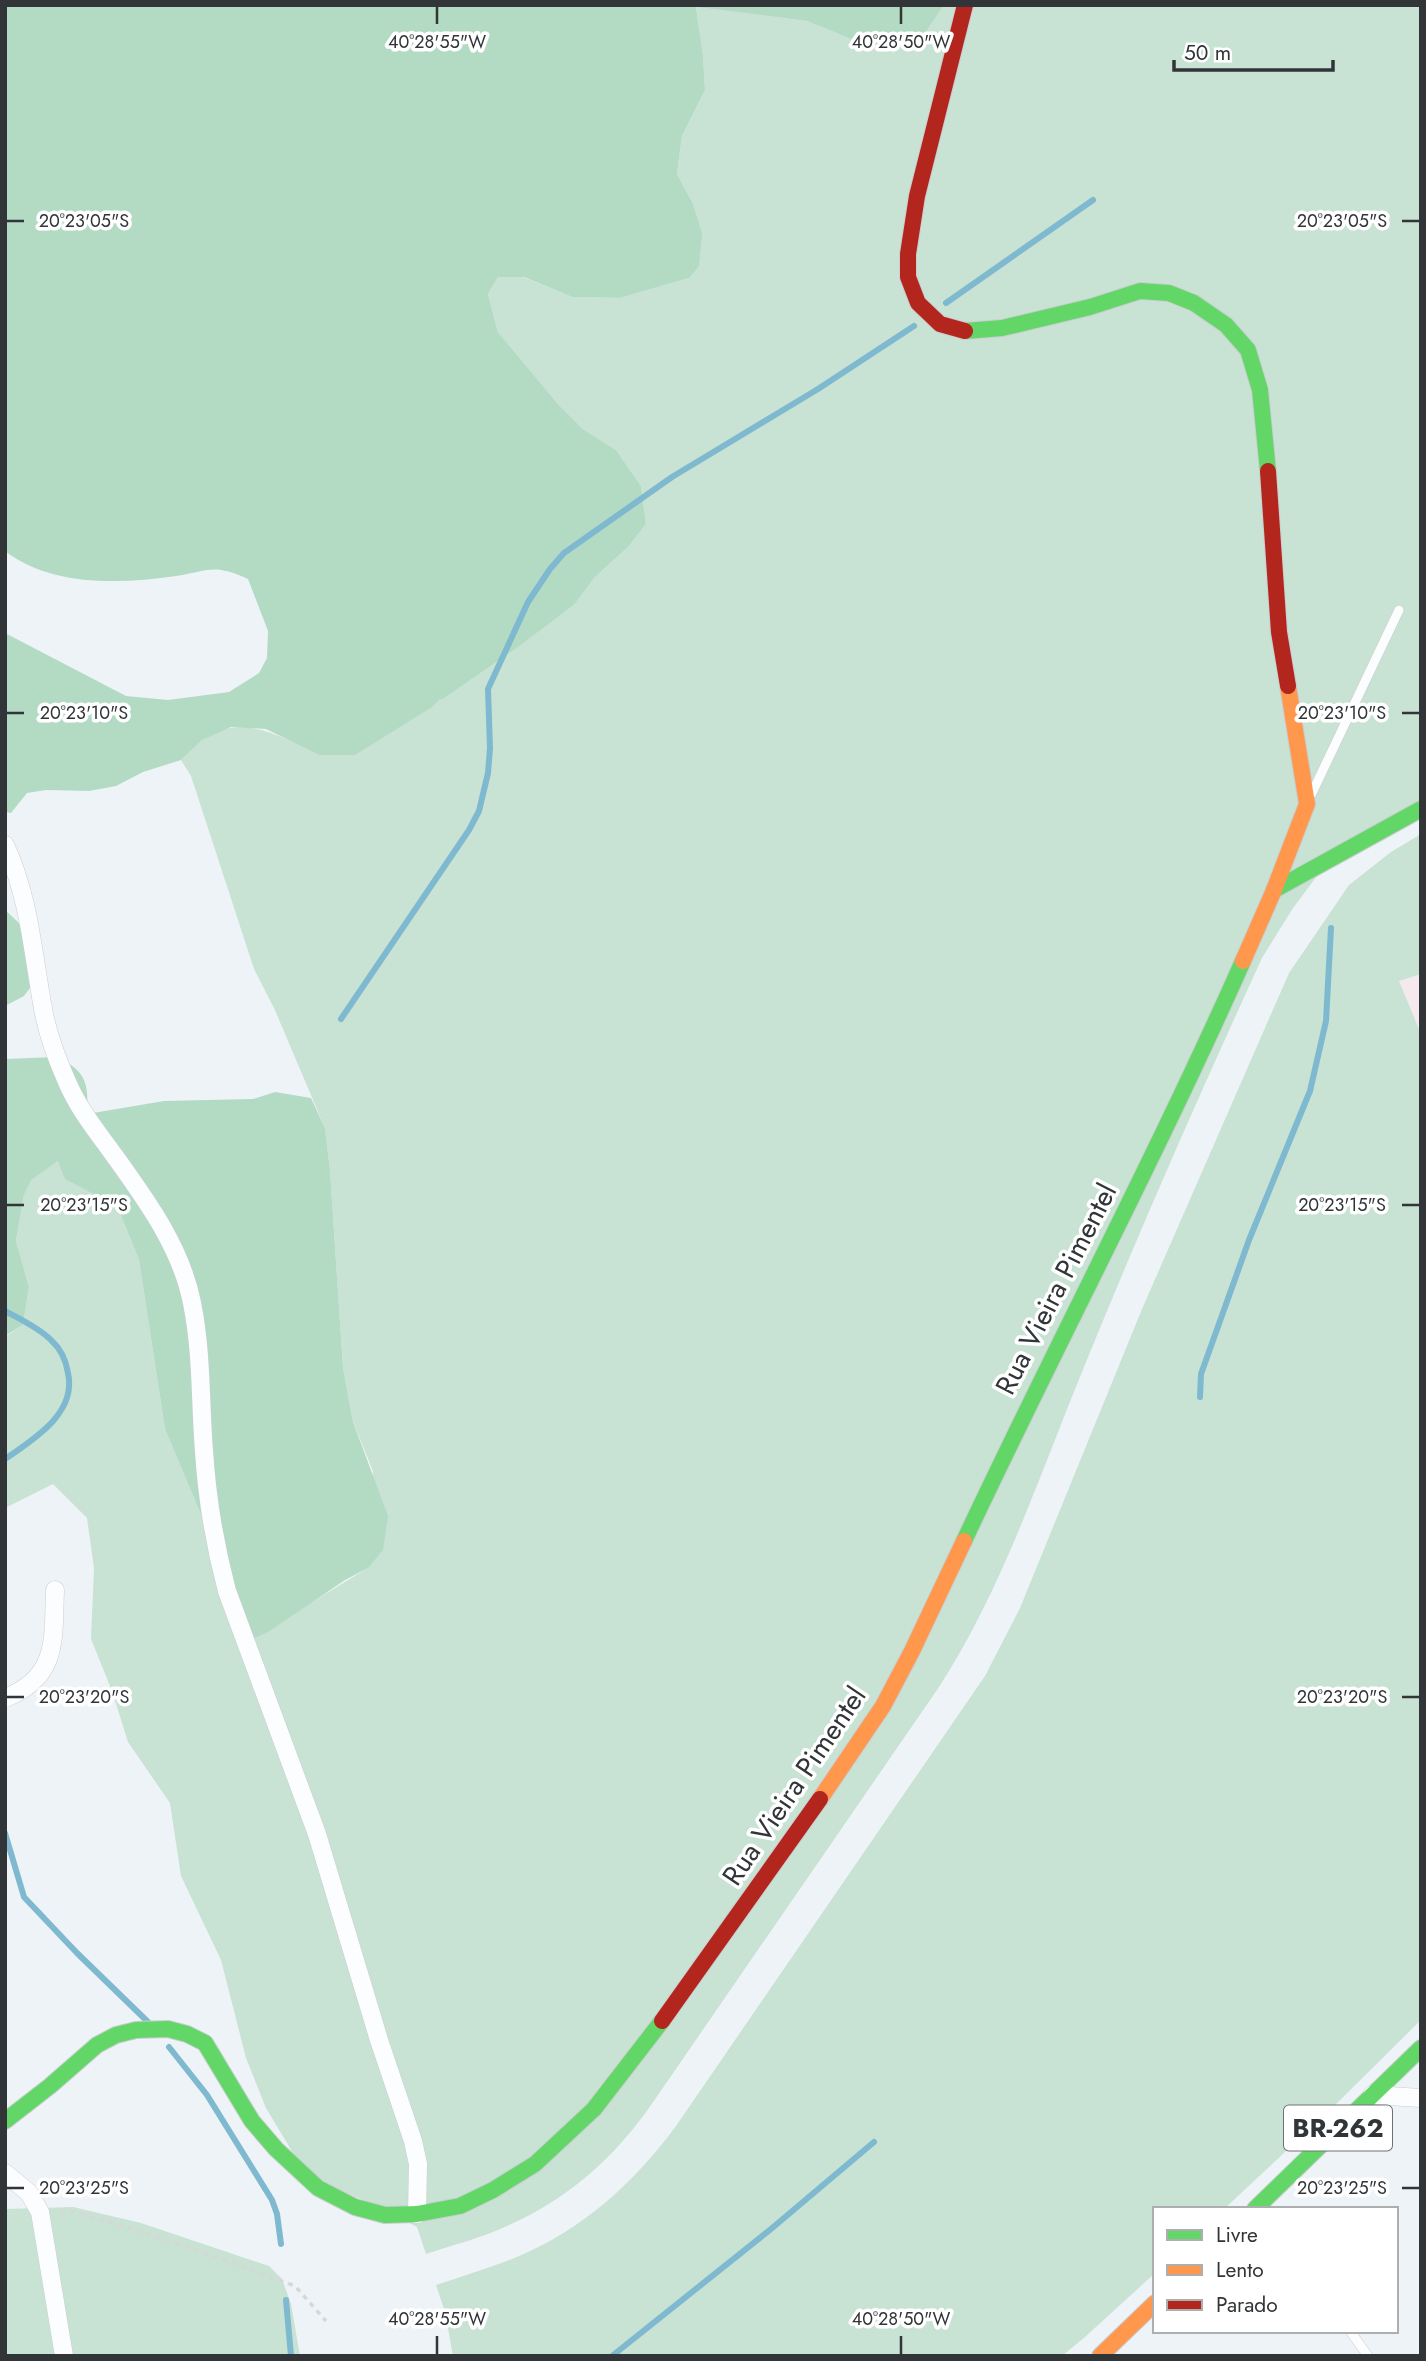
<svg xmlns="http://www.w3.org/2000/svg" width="1426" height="2361" font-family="Jost,sans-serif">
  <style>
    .industrial { fill: #f5e9ef }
    .green { fill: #c8e2d4 }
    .forest { fill: #b3dbc4 }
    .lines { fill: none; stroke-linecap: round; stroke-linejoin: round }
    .stream { stroke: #7eb9d0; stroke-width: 6 }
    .lane-casing { stroke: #caced1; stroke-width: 10 }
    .street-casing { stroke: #caced1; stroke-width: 19 }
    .fast-casing { stroke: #caced1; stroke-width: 18 }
    .slow-casing { stroke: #caced1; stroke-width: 18 }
    .jam-casing { stroke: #caced1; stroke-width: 18 }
    .path { stroke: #d6d8d8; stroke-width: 3.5; stroke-dasharray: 5 5; stroke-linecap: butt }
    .lane { stroke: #fcfdfe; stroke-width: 9 }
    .street { stroke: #fcfdfe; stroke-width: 18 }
    .fast { stroke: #63d668; stroke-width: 16 }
    .slow { stroke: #ff974d; stroke-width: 16 }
    .jam { stroke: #b3261e; stroke-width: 16 }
    .ticks { fill: none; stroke: #313538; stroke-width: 2.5 }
    .labels { text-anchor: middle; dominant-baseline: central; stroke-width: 7; stroke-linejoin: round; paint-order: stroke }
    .shield { fill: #fff; stroke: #6f7274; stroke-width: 2 }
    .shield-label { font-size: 26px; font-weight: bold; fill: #313538 }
    .street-label { font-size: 28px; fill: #313538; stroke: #fff }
    .ticks-label { font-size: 18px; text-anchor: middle; fill: #313538; stroke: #fff; stroke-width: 7; stroke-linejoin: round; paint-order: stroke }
  </style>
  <rect width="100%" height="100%" fill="#eef3f7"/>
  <polygon class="industrial" points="1421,974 1421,1034 1399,981"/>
  <g class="green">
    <path d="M944 5H1421V804L1326 864 1293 908 1262 958C1200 1093 1140 1229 1084 1367 1039 1476 1002 1591 937 1690L649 2108C612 2160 566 2200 507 2226 481 2238 453 2245 426 2254L417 2227 380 2207 328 2185 296 2158 266 2108 246 2058 221 1960 181 1876 170 1803 128 1742 112 1691 91 1639 94 1568 87 1518 53 1484 5 1508V1337L23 1325 29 1287 16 1241 24 1195 30 1180 58 1161 101 1199 117 1206 139 1260 165 1429 215 1548 312 1602 368 1568 373 1471 353 1422 343 1368 330 1170 325 1128 274 1008 254 969 191 776 181 760C188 754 194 746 201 741 240 711 282 737 319 755L440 699H443L517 648 574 605 595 577 628 547 646 524 641 486 616 450 583 429 558 404 498 332 488 294 498 277H523L572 297 620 298 689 278 692 202 677 174 682 136 705 90 703 55 696 7 807 21 868 46 918 44Z"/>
    <path d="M1421 834V974L1399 981 1421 1034V2020L1331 2109 1224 2209H1155V2273L1085 2337 1062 2356H453L445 2312 436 2285C463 2276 490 2268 517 2257 583 2229 634 2183 676 2126L985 1676 1020 1608 1142 1309 1289 973 1349 885 1391 852Z"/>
    <polygon points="73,2207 141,2223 269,2266 282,2279 291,2304 300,2356 5,2356 5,2209"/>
  </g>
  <g class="forest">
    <path d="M5 5H944L918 44 868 46 807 21 696 7 703 55 705 90 682 136 677 174 692 202 702 233 699 266 689 278 620 298 572 297 524 277H498L488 294 498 332 558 404 583 429 616 450 641 486 646 524 628 547 595 577 574 605 517 648 443 699H440L432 707 355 755H319L266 729 231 727 202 740 181 760 143 772 116 786 89 791 46 790 27 793 11 813 5 812V633L126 696 168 700 229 692 259 673 267 658 268 631 248 579C213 563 209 571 176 576 120 584 52 587 5 551Z"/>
    <polygon points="5,910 18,922 32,941 35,981 24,996 5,1006"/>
    <path d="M55 1057C86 1069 89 1084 87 1114L164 1101 253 1099 275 1092 311 1098 325 1128 330 1170 343 1368 353 1422 388 1516 383 1550 368 1568 345 1580 268 1632 245 1642 215 1548 165 1429 139 1260 117 1206 65 1179 58 1161 31 1180 24 1195 16 1241 29 1287 23 1325 5 1336V1059Z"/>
  </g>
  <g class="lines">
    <g class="stream">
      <polyline points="946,303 1093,200"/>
      <polyline points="341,1019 469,830 479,811 488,773 490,748 488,689 528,602 550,569 564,553 672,477 818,389 914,326"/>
      <path d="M5 1311C20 1319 39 1328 51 1340 61 1349 66 1360 68 1373 77 1413 34 1439 5 1459"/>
      <polyline points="1200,1397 1201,1374 1249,1240 1310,1091 1326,1021 1331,928"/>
      <polyline points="5,1833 24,1897 77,1953 148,2022"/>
      <polyline points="169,2047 207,2095 272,2200 277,2214 281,2244"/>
      <polyline points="286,2300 291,2356"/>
      <polyline points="612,2356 771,2229 874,2142"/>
    </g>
    <g class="lane-casing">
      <g id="lane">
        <polyline points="1312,793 1399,610"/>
        <polyline points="1350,2331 1368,2356"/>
      </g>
    </g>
    <g class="street-casing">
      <g id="street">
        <path d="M5 845C30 898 33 957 44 1014 49 1038 58 1062 68 1084 79 1109 95 1129 111 1151 144 1197 181 1246 192 1303 202 1352 200 1401 204 1451 207 1498 215 1546 227 1591L317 1834 379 2040 413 2141 418 2164 417 2214"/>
        <path d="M5 1698C59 1677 53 1639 55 1590"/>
        <polyline points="1372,2095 1421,2098"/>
        <polyline points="5,2173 29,2193 40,2212 64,2356"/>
      </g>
    </g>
    <g class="fast-casing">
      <g id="fast">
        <polyline points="965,331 1002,328 1090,307 1140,291 1169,293 1194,303 1226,325 1248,350 1260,390 1268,471"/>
        <polyline points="1274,890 1421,809"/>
        <path d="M964 1541C1055 1347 1156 1157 1243 961"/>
        <polyline points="5,2121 50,2086 97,2045 116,2035 136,2030 168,2029 187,2034 205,2043 252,2121 276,2149 318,2188 355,2207 385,2215 417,2214 460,2206 493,2190 535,2164 594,2109 662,2021"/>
        <polyline points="1255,2209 1421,2048"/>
      </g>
    </g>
    <g class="slow-casing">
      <g id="slow">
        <polyline points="1243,961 1274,890 1307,804 1288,686"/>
        <polyline points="820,1799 883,1706 912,1651 964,1541"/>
        <polyline points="1100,2356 1155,2303"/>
      </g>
    </g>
    <g class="jam-casing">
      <g id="jam">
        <polyline points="965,5 917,196 908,254 908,277 918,303 940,324 965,331"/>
        <polyline points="1268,471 1279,632 1288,686"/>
        <polyline points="662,2021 820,1799"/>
      </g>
    </g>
    <polyline class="path" points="60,2211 73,2211 192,2248 295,2286 326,2321"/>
    <use href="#lane" class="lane"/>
    <use href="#street" class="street"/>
    <use href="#fast" class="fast"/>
    <use href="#slow" class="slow"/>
    <use href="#jam" class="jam"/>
  </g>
  <path class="ticks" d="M437 7V24M901 7V24M7 221H24M1402 221H1419M7 713H24M1402 713H1419M7 1205H24M1402 1205H1419M7 1697H24M1402 1697H1419M7 2188H24M1402 2188H1419M437 2336V2354M901 2336V2354"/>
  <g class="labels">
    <rect class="shield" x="1284" y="2105.5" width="108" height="45" rx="5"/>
    <g class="shield-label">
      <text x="1338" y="2128">BR-262</text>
    </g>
    <g class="street-label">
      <text transform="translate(1056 1289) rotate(-63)">Rua Vieira Pimentel</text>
      <text transform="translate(794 1786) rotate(-56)">Rua Vieira Pimentel</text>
    </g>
  </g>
  <g class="ticks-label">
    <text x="437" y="48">40°28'55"W</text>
    <text x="901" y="48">40°28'50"W</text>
    <text x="84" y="227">20°23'05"S</text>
    <text x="1342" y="227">20°23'05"S</text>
    <text x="84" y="719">20°23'10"S</text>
    <text x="1342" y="719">20°23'10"S</text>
    <text x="84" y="1211">20°23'15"S</text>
    <text x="1342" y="1211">20°23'15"S</text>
    <text x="84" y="1703">20°23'20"S</text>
    <text x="1342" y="1703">20°23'20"S</text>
    <text x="84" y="2194">20°23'25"S</text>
    <text x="1342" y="2194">20°23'25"S</text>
    <text x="437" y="2325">40°28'55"W</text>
    <text x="901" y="2325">40°28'50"W</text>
  </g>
  <rect width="1426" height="2361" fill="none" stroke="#313538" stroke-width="14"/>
  <rect x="1153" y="2207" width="245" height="126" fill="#ffffff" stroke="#adaeaf" stroke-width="2"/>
  <rect x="1167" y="2230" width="35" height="10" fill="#63d668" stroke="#adaeaf" stroke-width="2"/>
  <text x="1216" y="2242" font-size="21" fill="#313538">Livre</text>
  <rect x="1167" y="2265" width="35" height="10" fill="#ff974d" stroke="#adaeaf" stroke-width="2"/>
  <text x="1216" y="2277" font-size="21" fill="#313538">Lento</text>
  <rect x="1167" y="2300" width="35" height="10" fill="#b3261e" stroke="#adaeaf" stroke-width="2"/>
  <text x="1216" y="2312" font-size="21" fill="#313538">Parado</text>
  <path d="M1174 60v10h159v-10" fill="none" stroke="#313538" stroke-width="3.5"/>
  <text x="1184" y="60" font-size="21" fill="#313538" stroke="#ffffff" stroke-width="5" paint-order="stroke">50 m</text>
</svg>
